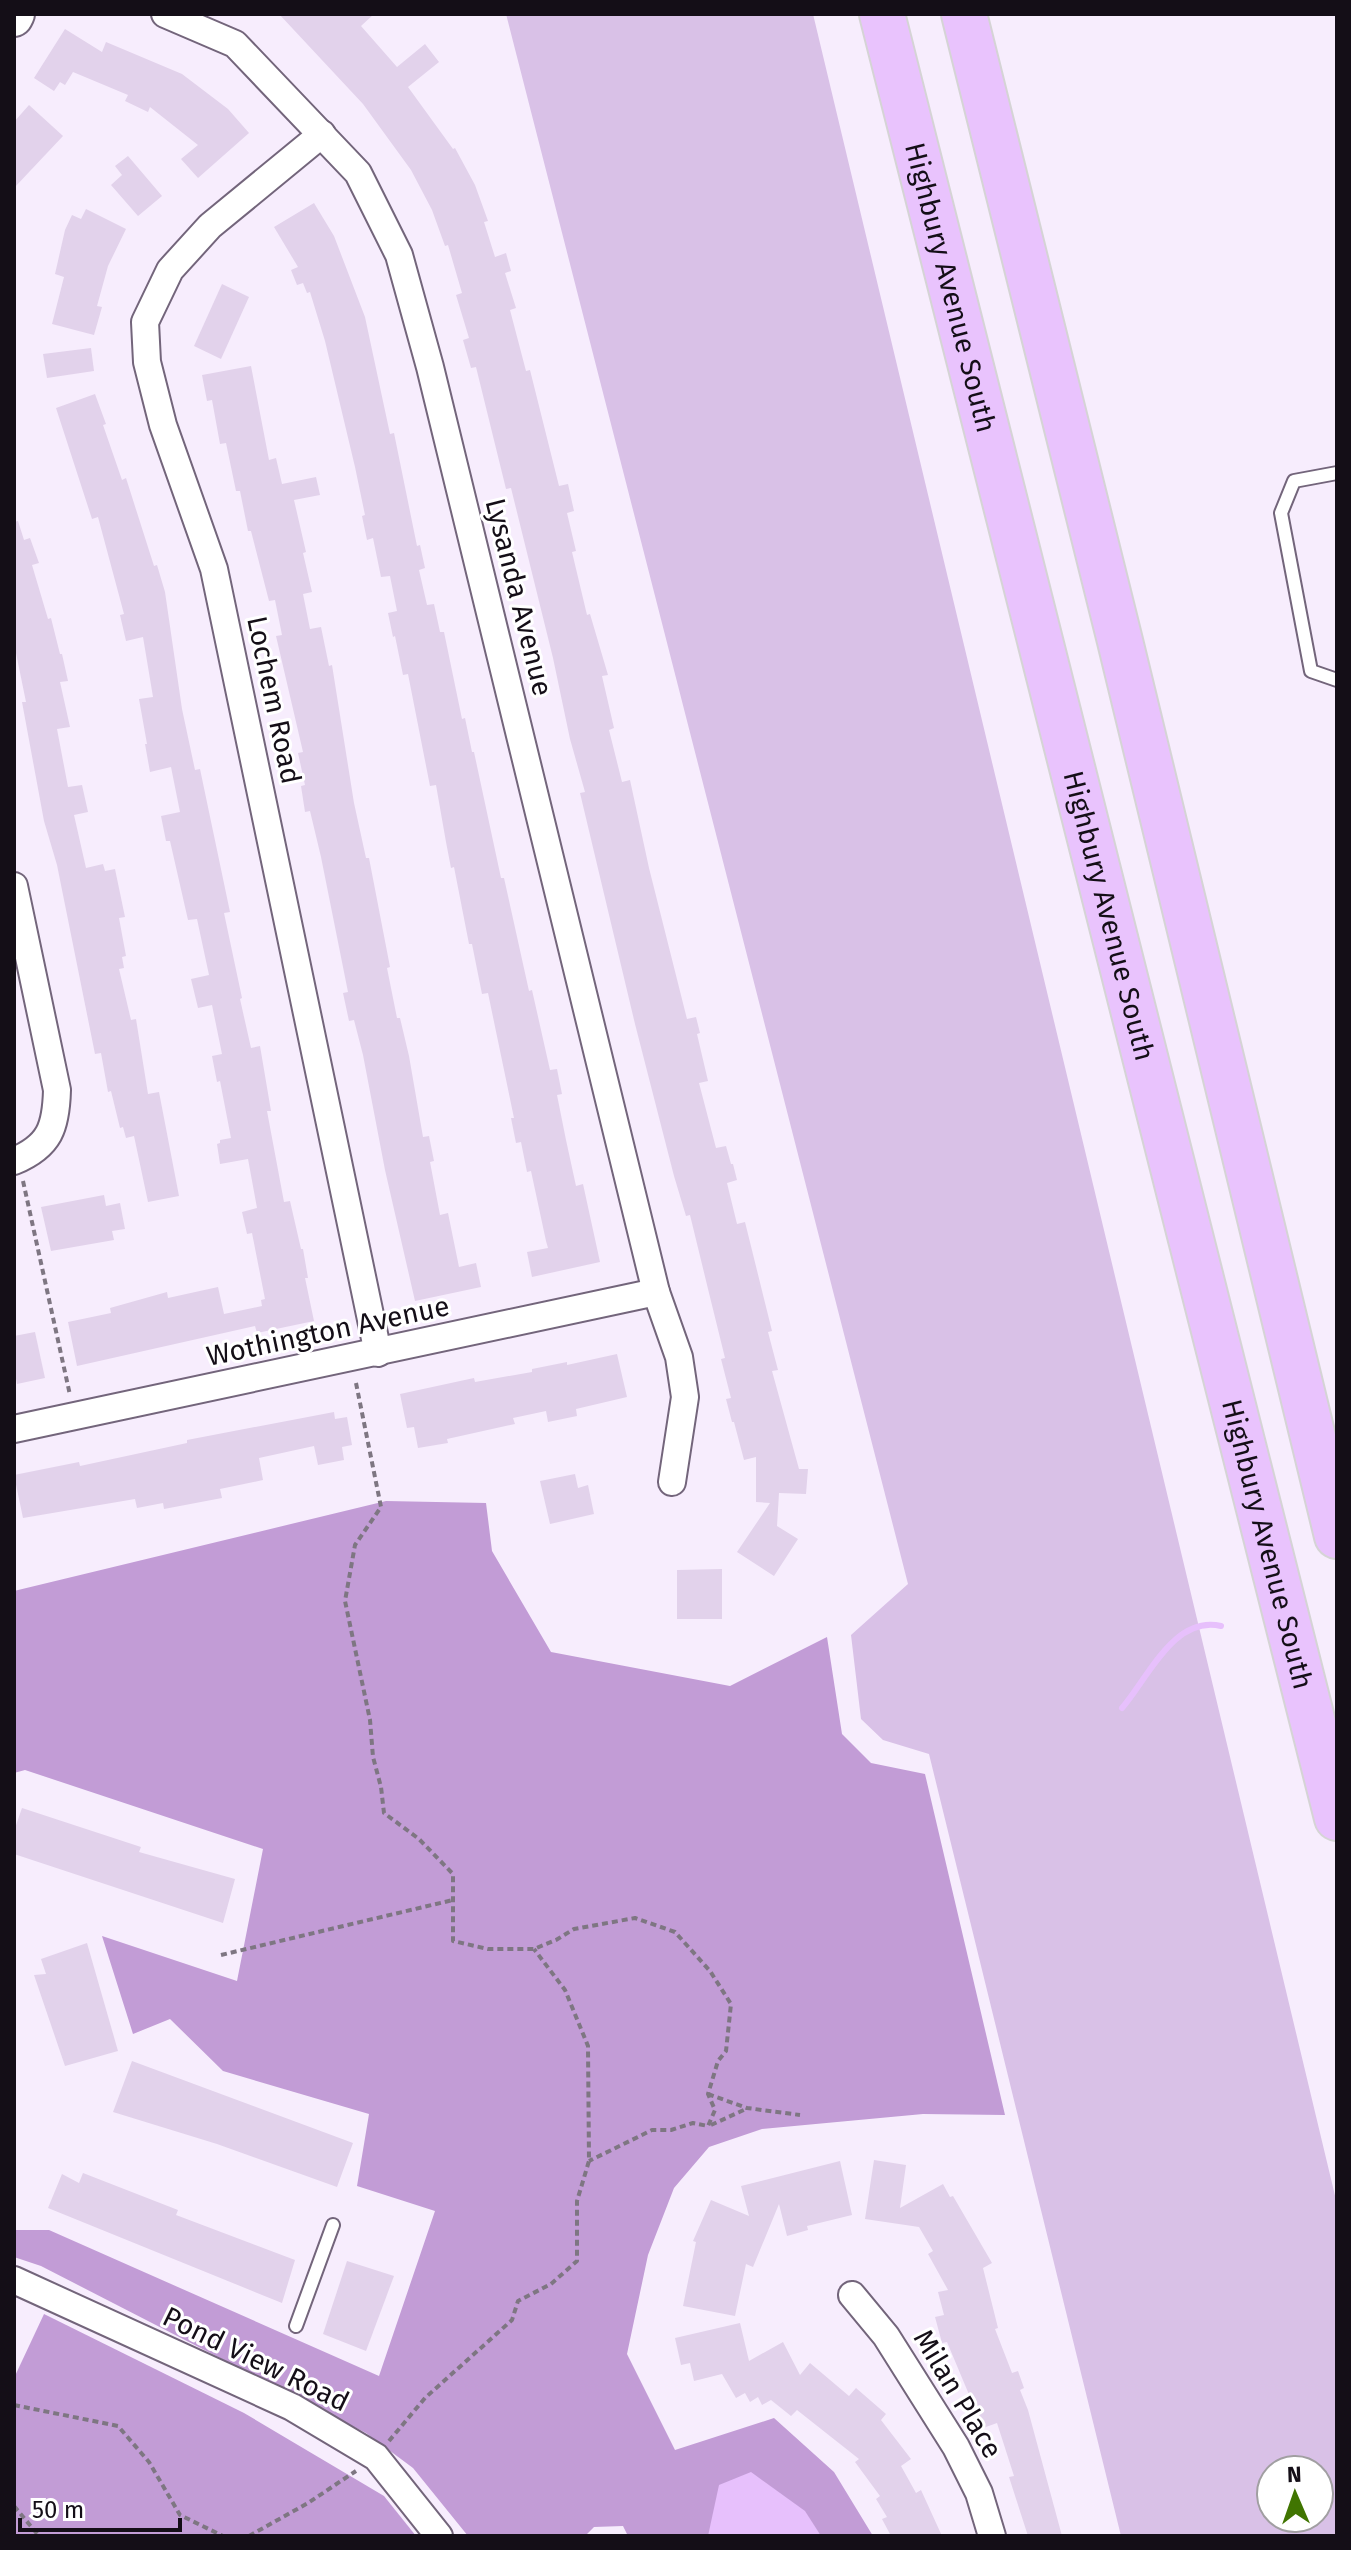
<svg xmlns="http://www.w3.org/2000/svg" width="1351" height="2550" font-family="'Fira Sans',sans-serif">
  <style>
    .green { fill: #d9c1e7; fill-rule: evenodd }
    .forest { fill: #c29cd6 }
    .water { fill: #e7c0fc }
    .lines { fill: none; stroke-linecap: round; stroke-linejoin: round }
    .stream { stroke: #e7c0fc; stroke-width: 6 }
    .building { fill: #e2d2eb }
    .lane-casing { stroke: #73657b; stroke-width: 16 }
    .street-casing { stroke: #73657b; stroke-width: 30 }
    .secondary-casing { stroke: #73657b; stroke-width: 40 }
    .highway-casing { stroke: #d5d4d5; stroke-width: 48 }
    .path { stroke: #7e7682; stroke-width: 4; stroke-dasharray: 6 4; stroke-linecap: butt }
    .lane { stroke: #fff; stroke-width: 12 }
    .street { stroke: #fff; stroke-width: 26 }
    .secondary { stroke: #fff; stroke-width: 36 }
    .highway { stroke: #e9c3fd; stroke-width: 44 }
    .labels { text-anchor: middle; dominant-baseline: central; stroke-width: 6; stroke-linejoin: round; paint-order: stroke }
    .street-label { font-size: 28px; fill: #140e17; stroke: #fff }
  </style>
  <rect width="100%" height="100%" fill="#f7edfd"/>
  <path class="green" d="M506 14H813L1337 2204V2536H1121L929 1754 883 1740 861 1719 851 1635 908 1584ZM1271 2470H1319V2518H1271Z"/>
  <g class="forest">
    <polygon points="386,1501 486,1503 492,1551 551,1652 730,1686 827,1637 842,1734 871,1763 925,1774 1005,2115 923,2114 762,2129 709,2147 674,2188 648,2255 627,2354 675,2450 774,2418 834,2472 873,2536 628,2536 623,2526 594,2527 585,2536 468,2536 413,2468 366,2433 41,2266 14,2257 14,2230 49,2230 379,2376 435,2211 357,2186 369,2114 223,2071 170,2019 133,2034 102,1936 237,1981 263,1849 25,1770 14,1773 14,1591"/>
    <polygon points="44,2314 244,2413 384,2496 416,2536 14,2536 14,2378"/>
  </g>
  <polygon class="water" points="751,2472 805,2511 821,2536 708,2536 719,2485"/>
  <g class="lines">
    <path class="stream" d="M1122 1708C1148 1678 1174 1615 1221 1626"/>
  </g>
  <g class="building">
    <polygon points="279,14 374,14 361,26 397,67 425,44 439,62 408,87 453,149 455,148 475,185 488,221 484,222 495,257 506,253 511,271 505,273 516,308 510,310 526,371 530,370 559,486 568,484 574,511 567,513 576,551 572,552 587,615 590,614 608,675 602,676 614,728 609,730 622,782 630,780 649,868 687,1019 696,1017 700,1033 697,1034 708,1081 699,1083 716,1148 726,1146 731,1164 733,1164 737,1180 727,1183 737,1224 745,1222 772,1331 768,1332 778,1370 772,1371 799,1469 808,1469 806,1494 779,1493 777,1526 798,1539 774,1576 737,1552 770,1503 756,1502 756,1457 744,1460 734,1422 732,1422 726,1399 731,1398 721,1359 725,1358 709,1293 690,1215 686,1216 674,1176 635,1024 580,793 585,792 570,739 553,658 511,488 506,489 476,367 471,368 463,340 469,338 456,295 462,293 448,245 445,246 432,210 411,170 363,104"/>
    <polygon points="65,29 102,52 106,42 182,74 228,109 249,133 198,178 181,159 198,145 150,107 148,112 125,101 128,95 73,72 65,85 60,82 54,91 34,78"/>
    <polygon points="29,105 63,136 14,188 14,122"/>
    <polygon points="128,156 162,196 138,216 111,185 122,175 115,166"/>
    <polygon points="314,203 334,236 365,317 390,434 394,433 417,546 420,545 425,568 419,570 427,605 434,604 440,632 444,632 462,719 465,718 472,752 474,752 501,878 504,878 529,991 532,990 550,1070 557,1069 562,1094 557,1095 566,1140 576,1186 583,1184 600,1262 532,1277 527,1252 548,1248 546,1241 531,1171 527,1172 521,1142 516,1143 511,1118 514,1118 488,993 482,994 472,944 469,944 454,867 451,868 446,842 436,785 430,786 408,674 403,675 395,636 393,637 388,613 397,611 390,576 381,577 373,538 367,540 362,516 365,515 355,467 325,341 310,292 307,293 303,283 297,285 291,270 298,267 274,227"/>
    <polygon points="86,209 126,229 108,266 97,306 102,307 94,335 52,324 64,277 55,274 65,230 72,215 81,219"/>
    <polygon points="222,284 249,297 221,359 194,346"/>
    <polygon points="91,348 94,371 47,378 43,354"/>
    <polygon points="251,366 269,460 276,458 282,484 316,477 320,495 294,500 306,552 303,553 312,592 303,594 310,629 321,627 329,666 332,665 354,803 366,858 369,858 390,967 387,968 397,1018 400,1018 409,1056 423,1137 429,1136 434,1161 430,1162 440,1215 448,1213 459,1267 476,1263 481,1287 415,1301 385,1170 363,1055 354,1020 349,1021 343,993 348,992 321,857 310,811 305,812 301,786 305,785 298,753 303,752 276,636 282,635 275,600 269,601 251,531 248,531 240,491 236,491 226,443 220,444 212,400 207,401 202,375"/>
    <polygon points="95,394 106,424 103,425 122,480 126,478 154,566 157,565 165,592 182,709 195,770 200,769 230,912 224,913 242,998 240,999 251,1048 260,1046 271,1111 267,1111 284,1202 290,1201 301,1249 303,1249 308,1278 305,1278 314,1321 257,1333 255,1326 77,1366 68,1322 111,1313 110,1308 167,1292 168,1298 218,1287 224,1314 262,1306 261,1300 265,1299 252,1233 247,1234 242,1212 257,1208 248,1159 220,1164 217,1144 220,1143 220,1140 231,1138 220,1081 217,1082 212,1056 222,1054 212,1005 198,1008 191,979 209,975 197,919 188,920 170,841 166,841 161,816 180,812 171,767 150,772 145,744 147,744 139,699 153,697 143,637 126,641 120,615 124,614 98,517 92,519 56,408"/>
    <polygon points="18,521 24,540 30,538 39,563 32,565 48,619 51,618 60,654 62,654 68,681 60,682 70,727 57,729 68,787 82,785 88,812 74,815 86,868 103,864 105,871 115,869 125,917 119,918 126,956 122,957 124,968 119,969 131,1020 136,1019 148,1094 159,1092 179,1196 148,1202 134,1136 126,1138 123,1127 120,1128 111,1091 108,1092 101,1053 95,1054 57,865 44,821 22,702 26,702 16,653 14,654 14,522"/>
    <polygon points="104,1195 106,1206 120,1203 125,1229 112,1231 114,1240 51,1251 41,1207"/>
    <polygon points="35,1332 45,1378 17,1384 14,1368 14,1336"/>
    <polygon points="617,1354 627,1397 576,1409 577,1416 548,1422 546,1411 513,1418 515,1424 447,1439 448,1443 418,1448 414,1427 407,1428 400,1394 474,1378 475,1382 532,1372 532,1369 567,1362 567,1365"/>
    <polygon points="334,1412 335,1419 347,1417 352,1445 342,1447 344,1460 318,1465 314,1446 259,1458 263,1480 220,1489 222,1498 164,1509 163,1503 137,1508 135,1499 23,1518 14,1475 79,1462 80,1466 187,1443 187,1440"/>
    <polygon points="575,1474 578,1488 588,1485 594,1514 550,1524 540,1481"/>
    <polygon points="722,1569 722,1619 677,1619 677,1570"/>
    <polygon points="22,1808 141,1847 139,1852 235,1879 223,1923 14,1854 14,1831"/>
    <polygon points="87,1943 118,2051 65,2066 34,1975 46,1974 41,1959"/>
    <polygon points="132,2061 353,2143 337,2187 217,2144 113,2112"/>
    <polygon points="874,2160 906,2165 900,2208 943,2184 950,2197 953,2196 992,2263 983,2268 998,2328 995,2329 1012,2373 1018,2371 1024,2388 1020,2390 1028,2410 1062,2536 1028,2536 1009,2477 1014,2476 997,2423 983,2428 947,2342 942,2343 935,2317 944,2315 938,2292 948,2290 928,2254 933,2251 919,2227 865,2219"/>
    <polygon points="840,2161 852,2215 807,2226 808,2230 787,2236 779,2204 753,2267 746,2264 735,2316 683,2306 696,2242 693,2241 711,2200 749,2216 741,2186"/>
    <polygon points="83,2173 178,2210 176,2215 295,2260 282,2303 48,2208 62,2174 79,2183"/>
    <polygon points="347,2261 394,2276 366,2351 323,2334"/>
    <polygon points="740,2323 749,2361 783,2342 800,2375 810,2363 849,2396 856,2388 886,2414 881,2420 911,2459 901,2466 916,2493 921,2490 942,2536 891,2536 882,2519 887,2517 876,2499 880,2496 855,2462 859,2459 797,2410 791,2416 771,2400 762,2405 758,2397 750,2402 745,2393 736,2398 722,2374 694,2381 690,2363 681,2365 675,2338"/>
  </g>
  <g class="lines">
    <g class="lane-casing">
      <g id="lane">
        <polyline points="1337,473 1294,481 1281,513 1311,671 1337,680"/>
        <polyline points="296,2326 333,2225"/>
      </g>
    </g>
    <g class="street-casing">
      <g id="street">
        <polyline points="165,14 235,44 358,173 399,255 430,367 656,1292 679,1357 685,1397 672,1482"/>
        <polyline points="322,134 210,226 170,270 145,322 147,362 163,425 214,569 378,1353"/>
        <path d="M14 886 57 1090C56 1127 50 1146 14 1161"/>
        <polyline points="14,1429 656,1292"/>
        <polyline points="14,2280 292,2407 376,2457 439,2536"/>
        <polyline points="852,2295 886,2336 956,2447 979,2493 992,2536"/>
      </g>
    </g>
    <g class="secondary-casing">
      <polyline id="secondary" points="14,18 16,14"/>
    </g>
    <g class="highway-casing">
      <g id="highway">
        <path id="s1" d="M882 14 1337 1818"/>
        <polyline points="964,14 1120,641 1337,1536"/>
      </g>
    </g>
    <g class="path">
      <polyline points="23,1181 70,1395"/>
      <polyline points="356,1383 381,1507 355,1545 345,1601 370,1720 373,1757 381,1787 384,1813 419,1839 453,1874 453,1941 488,1949 534,1949 556,1940 574,1929 635,1918 675,1932 710,1971 731,2004 726,2051 718,2061 708,2094 715,2110 708,2126 693,2123 671,2130 652,2130 589,2161"/>
      <polyline points="221,1955 453,1900"/>
      <polyline points="708,2094 747,2108 800,2115"/>
      <polyline points="711,2125 746,2109"/>
      <polyline points="14,2405 118,2426 149,2462 180,2515 223,2536"/>
      <polyline points="389,2441 425,2398 512,2320 518,2301 551,2284 577,2261 577,2201 589,2161 588,2046 565,1990 534,1949"/>
      <polyline points="14,2506 39,2536"/>
      <polyline points="249,2536 308,2503 356,2471"/>
    </g>
    <use href="#lane" class="lane"/>
    <use href="#street" class="street"/>
    <use href="#secondary" class="secondary"/>
    <use href="#highway" class="highway"/>
  </g>
  <g class="labels">
    <g class="street-label">
      <text stroke="none"><textPath href="#s1" startOffset="282">Highbury Avenue South</textPath></text>
      <text transform="translate(519 597) rotate(76)">Lysanda Avenue</text>
      <text transform="translate(274 700) rotate(78)">Lochem Road</text>
      <text stroke="none"><textPath href="#s1" startOffset="930">Highbury Avenue South</textPath></text>
      <text transform="translate(328 1331) rotate(-12)">Wothington Avenue</text>
      <text stroke="none"><textPath href="#s1" startOffset="1578">Highbury Avenue South</textPath></text>
      <text transform="translate(256 2359) rotate(26)">Pond View Road</text>
      <text transform="translate(958 2394) rotate(59)">Milan Place</text>
    </g>
  </g>
  <rect width="1351" height="2550" fill="none" stroke="#140e17" stroke-width="32"/>
  <g transform="translate(1295 2494) rotate(358)"><circle r="38" fill="#ffffff" stroke="#a19fa2" stroke-width="2"/>
  <path d="M0-6L14 30L0 20L-14 30Z" fill="#407501"/>
  <text y="-12" font-size="22" font-weight="bold" text-anchor="middle" fill="#140e17">N</text>
  </g>
  <path d="M20 2518v12h160v-12" fill="none" stroke="#140e17" stroke-width="4"/>
  <text x="32" y="2518" font-size="24" fill="#140e17" stroke="#ffffff" stroke-width="6" paint-order="stroke">50 m</text>
</svg>
